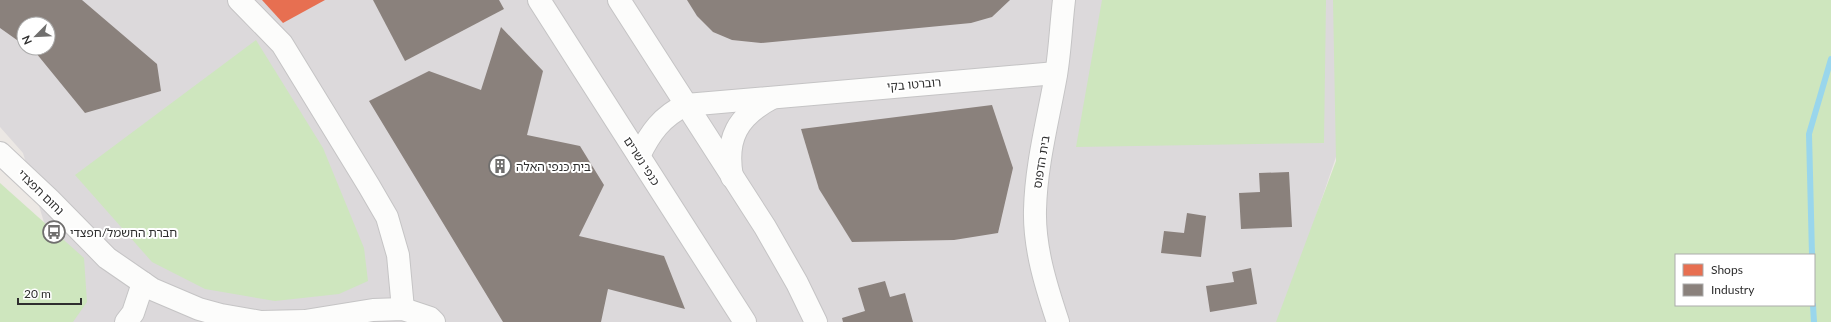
<svg xmlns="http://www.w3.org/2000/svg" width="1831" height="322" font-family="Lato,'Noto Sans Hebrew',sans-serif">
  <style>
    .industrial { fill: #dcd9db; fill-rule: evenodd }
    .green { fill: #cee6be; fill-rule: evenodd }
    .shops { fill: #e76f51 }
    .industry { fill: #8a817c }
    .lines { fill: none; stroke-linecap: round; stroke-linejoin: round }
    .stream { stroke: #99d6ec; stroke-width: 6 }
    .street-casing { stroke: #c5c4c5; stroke-width: 24 }
    .secondary-casing { stroke: #c5c4c5; stroke-width: 24 }
    .street { stroke: #fcfcfb; stroke-width: 22 }
    .secondary { stroke: #fcfcfb; stroke-width: 22 }
    .labels { text-anchor: middle; dominant-baseline: central; stroke-width: 4; stroke-linejoin: round; paint-order: stroke }
    .street-label { font-size: 12px; fill: #2e2e2e; stroke: #fff }
    .poi-label { font-size: 12px; fill: #2e2e2e; stroke: #fff; text-anchor: start }
  </style>
  <rect width="100%" height="100%" fill="#ece8e4"/>
  <path class="industrial" d="M0 0H1334L1338 151 1280 322H69L73 318 23 153 0 127ZM24 24H48V48H24Z"/>
  <g class="green">
    <polygon points="1102,0 1326,0 1324,143 1076,147"/>
    <path d="M1333 0H1831V322H1276L1336 161ZM1676 255H1814V305H1676Z"/>
    <polygon points="256,40 323,148 364,248 368,281 339,294 275,301 205,289 152,262 75,175"/>
    <polygon points="0,183 84,258 87,302 73,322 0,322"/>
  </g>
  <polygon class="shops" points="262,0 325,0 283,23"/>
  <g class="industry">
    <polygon points="0,0 82,0 157,64 161,91 85,113 36,53 29,48 48,48 48,24 24,24 24,45 0,28"/>
    <polygon points="373,0 499,0 504,9 405,61"/>
    <polygon points="687,0 1010,0 992,17 971,23 761,43 732,40 713,32 697,16"/>
    <polygon points="501,27 543,71 527,135 580,146 604,185 579,236 664,256 685,309 608,289 601,322 503,322 369,101 429,71 481,90"/>
    <polygon points="992,105 1013,168 998,233 954,240 852,242 819,189 801,129"/>
    <polygon points="1289,172 1292,227 1241,229 1239,193 1260,192 1259,173"/>
    <polygon points="1187,213 1206,216 1201,257 1161,253 1164,231 1184,233"/>
    <polygon points="1251,268 1257,304 1210,312 1206,286 1234,282 1232,272"/>
    <polygon points="885,281 890,297 905,293 913,322 843,322 842,318 865,311 858,288"/>
  </g>
  <g class="lines">
    <g class="stream">
      <polyline points="1812,255 1809,134 1831,59"/>
      <polyline points="1813,305 1814,322"/>
    </g>
    <g class="street-casing">
      <g id="street">
        <polyline points="239,0 282,44 369,186 387,217 398,255 403,309"/>
        <polyline points="0,153 49,199 107,258 152,289 199,309 221,315 261,322 305,321 373,310 403,309 430,318 434,322"/>
        <path d="M639 156C650 133 662 116 686 105L1056 73"/>
        <path d="M732 177C725 138 738 116 772 98"/>
        <polyline points="126,322 133,313 143,283"/>
      </g>
    </g>
    <g class="secondary-casing">
      <g id="secondary">
        <polyline points="539,0 745,322"/>
        <polyline points="619,0 765,227 797,283 816,322"/>
        <path d="M1058 322C1046 286 1034 248 1035 210 1036 165 1048 120 1056 75 1060 51 1061 25 1064 0"/>
      </g>
    </g>
    <use href="#street" class="street"/>
    <use href="#secondary" class="secondary"/>
  </g>
  <defs>
    <g id="building-ring" transform="scale(1.15)"><circle r="9.5" fill="#fff" stroke="#706f6e" stroke-width="1.5"/><path d="M-4-6H4V6H1V3H-1V6H-4ZM-2.5-4.3h1.7v1.8h-1.7ZM.8-4.3h1.7v1.8H.8ZM-2.5-1h1.7V.8h-1.7ZM.8-1h1.7V.8H.8Z" fill="#706f6e"/></g>
    <g id="bus-ring" transform="scale(1.15)"><circle r="9.5" fill="#fff" stroke="#706f6e" stroke-width="1.5"/><path d="M-5-6H5V4H4V6H2V4H-2V6H-4V4H-5ZM-3.5-4V0h7V-4ZM-3.5 1.2v1.5H-2V1.2ZM2 1.2v1.5H3.5V1.2Z" fill="#706f6e"/></g>
  </defs>
  <g fill-rule="evenodd">
    <use href="#building-ring" x="500" y="166"/>
    <use href="#bus-ring" x="54" y="232"/>
  </g>
  <g class="labels">
    <g class="street-label">
      <text transform="translate(914 84) rotate(-5)">רוברטו בקי</text>
      <text transform="translate(642 161) rotate(57)">כנפי נשרים</text>
      <text transform="translate(1041 162) rotate(-81)">בית הדפוס</text>
      <text transform="translate(41 192) rotate(44)">נחום חפצדי</text>
    </g>
    <g class="poi-label">
      <text x="516" y="166">בית כנפי האלה</text>
      <text x="70" y="232">חברת החשמל/חפצדי</text>
    </g>
  </g>
  <rect x="1675" y="254" width="140" height="52" fill="#ffffff" stroke="#ababab"/>
  <rect x="1683" y="264" width="20" height="12" fill="#e76f51" stroke="#ababab"/>
  <text x="1711" y="274" font-size="12" fill="#2e2e2e">Shops</text>
  <rect x="1683" y="284" width="20" height="12" fill="#8a817c" stroke="#ababab"/>
  <text x="1711" y="294" font-size="12" fill="#2e2e2e">Industry</text>
  <g transform="translate(36 36) rotate(246)"><circle r="19" fill="#ffffff" stroke="#ababab"/>
  <path d="M0-3L7 15L0 10L-7 15Z" fill="#706f6e"/>
  <text y="-6" font-size="11" font-weight="bold" text-anchor="middle" fill="#2e2e2e">N</text>
  </g>
  <path d="M18 298v6h63v-6" fill="none" stroke="#2e2e2e" stroke-width="2"/>
  <text x="24" y="298" font-size="12" fill="#2e2e2e" stroke="#ffffff" stroke-width="3" paint-order="stroke">20 m</text>
</svg>
